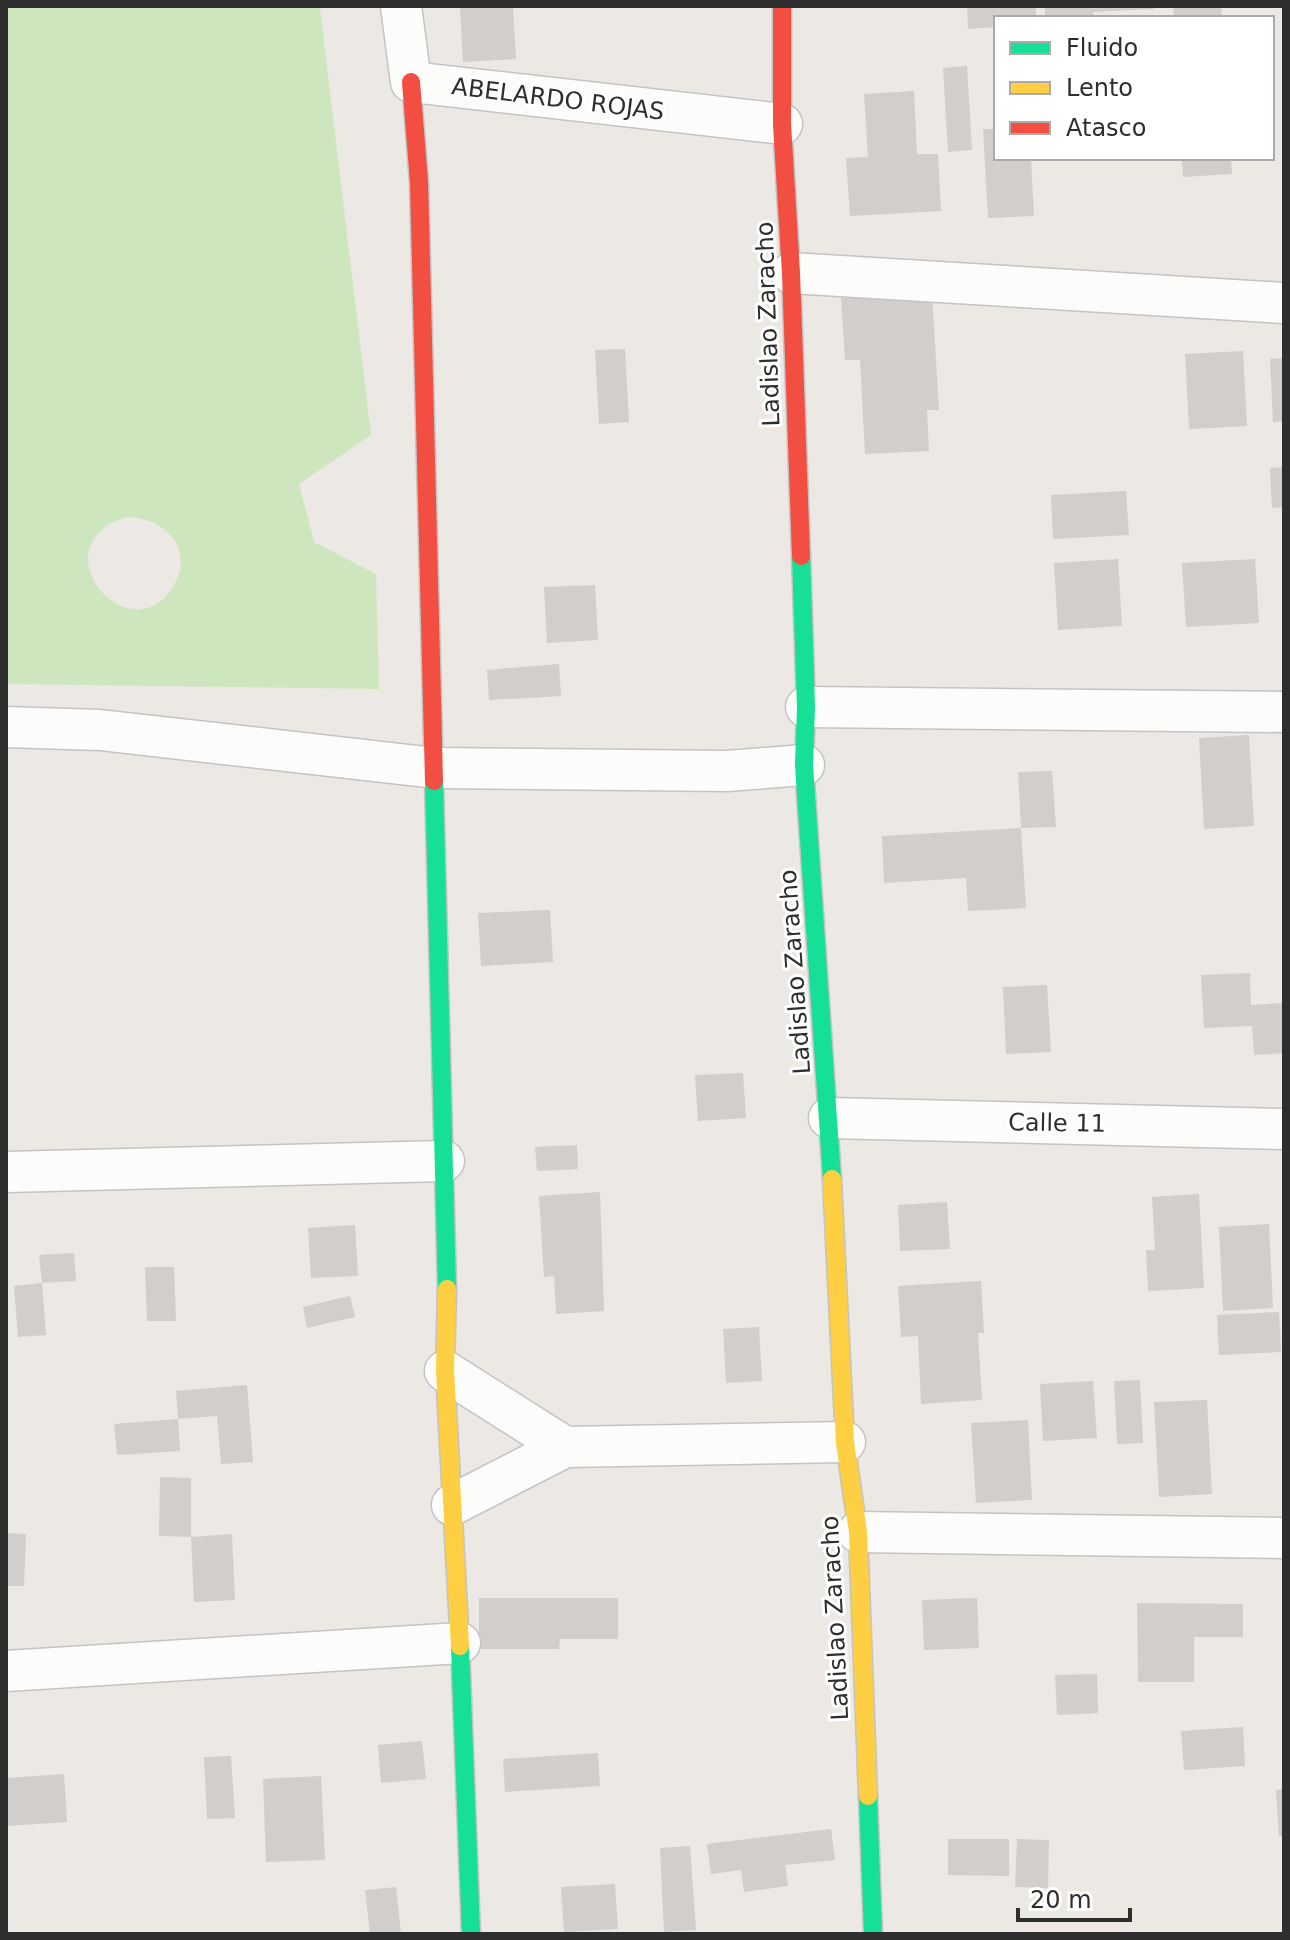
<svg xmlns="http://www.w3.org/2000/svg" width="1290" height="1940" font-family="'DejaVu Sans',sans-serif">
  <style>
    .green { fill: #cee6be; fill-rule: evenodd }
    .building { fill: #d1cecb }
    .lines { fill: none; stroke-linecap: round; stroke-linejoin: round }
    .street-casing { stroke: #c5c4c5; stroke-width: 43 }
    .fast-casing { stroke: #c5c4c5; stroke-width: 21 }
    .slow-casing { stroke: #c5c4c5; stroke-width: 21 }
    .jam-casing { stroke: #c5c4c5; stroke-width: 21 }
    .street { stroke: #fcfcfb; stroke-width: 40 }
    .fast { stroke: #16e098; stroke-width: 18 }
    .slow { stroke: #ffcf43; stroke-width: 18 }
    .jam { stroke: #f24e42; stroke-width: 18 }
    .labels { text-anchor: middle; dominant-baseline: central; stroke-width: 6; stroke-linejoin: round; paint-order: stroke }
    .street-label { font-size: 24px; fill: #2e2e2e; stroke: #fff }
  </style>
  <rect width="100%" height="100%" fill="#ece8e4"/>
  <path class="green" d="M6 6H318L320 8 371 435 299 484 314 542 376 574 379 689 6 684ZM125 517C159 516 194 544 176 581 137 661 33 550 125 517Z"/>
  <g class="building">
    <polygon points="460,6 513,6 516,59 463,62"/>
    <polygon points="967,6 1036,6 1036,18 996,18 996,27 968,29"/>
    <polygon points="1045,6 1154,6 1154,9 1093,12 1094,18 1045,18"/>
    <polygon points="1173,6 1221,6 1222,16 1174,18"/>
    <polygon points="967,66 972,150 948,152 943,68"/>
    <polygon points="914,91 917,154 938,154 941,211 850,216 846,158 868,157 864,94"/>
    <polygon points="983,129 996,129 996,158 1031,158 1034,216 988,218"/>
    <polygon points="1182,158 1231,158 1232,174 1183,177"/>
    <polygon points="932,293 939,410 927,410 929,451 865,454 860,360 845,360 841,298"/>
    <polygon points="625,349 629,422 599,424 595,350"/>
    <polygon points="1243,351 1247,426 1189,429 1185,354"/>
    <polygon points="1284,358 1284,421 1273,422 1270,359"/>
    <polygon points="1284,467 1284,507 1272,508 1270,468"/>
    <polygon points="1126,491 1129,535 1053,539 1051,495"/>
    <polygon points="1118,559 1122,626 1058,630 1054,563"/>
    <polygon points="1255,559 1259,623 1186,627 1182,563"/>
    <polygon points="595,585 598,640 547,643 544,587"/>
    <polygon points="559,664 561,696 489,700 487,670"/>
    <polygon points="1249,735 1254,826 1204,829 1199,738"/>
    <polygon points="1052,771 1056,827 1021,828 1018,772"/>
    <polygon points="1021,828 1026,908 968,911 966,878 884,883 882,836"/>
    <polygon points="550,910 553,962 481,966 478,913"/>
    <polygon points="1250,973 1251,1005 1284,1003 1284,1053 1254,1055 1252,1026 1204,1028 1201,975"/>
    <polygon points="1047,985 1051,1052 1006,1054 1003,987"/>
    <polygon points="743,1073 746,1118 698,1121 695,1075"/>
    <polygon points="577,1145 578,1169 537,1171 535,1147"/>
    <polygon points="600,1192 604,1311 556,1314 554,1276 544,1277 539,1196"/>
    <polygon points="1199,1194 1204,1288 1148,1291 1146,1250 1155,1250 1152,1197"/>
    <polygon points="947,1202 950,1249 900,1251 898,1205"/>
    <polygon points="1269,1224 1273,1308 1223,1311 1219,1227"/>
    <polygon points="355,1225 358,1276 311,1278 308,1228"/>
    <polygon points="74,1253 76,1281 42,1283 39,1255"/>
    <polygon points="145,1267 174,1267 176,1321 147,1321"/>
    <polygon points="981,1281 984,1333 978,1333 982,1400 921,1404 918,1336 901,1337 898,1286"/>
    <polygon points="42,1283 46,1335 18,1337 14,1286"/>
    <polygon points="350,1296 355,1317 307,1328 303,1307"/>
    <polygon points="1279,1312 1281,1352 1219,1355 1217,1315"/>
    <polygon points="759,1327 762,1381 726,1383 723,1329"/>
    <polygon points="1140,1380 1143,1443 1117,1444 1114,1381"/>
    <polygon points="1093,1381 1097,1438 1043,1441 1040,1384"/>
    <polygon points="247,1385 253,1462 221,1464 217,1416 178,1419 176,1391"/>
    <polygon points="1207,1400 1212,1494 1159,1497 1154,1402"/>
    <polygon points="178,1419 180,1451 117,1455 114,1424"/>
    <polygon points="1028,1420 1032,1500 976,1503 971,1423"/>
    <polygon points="160,1477 191,1478 191,1537 159,1536"/>
    <polygon points="6,1533 26,1534 24,1586 6,1586"/>
    <polygon points="232,1534 235,1600 194,1602 191,1537"/>
    <polygon points="479,1598 618,1598 618,1639 560,1639 559,1649 479,1649"/>
    <polygon points="977,1598 979,1648 924,1650 922,1600"/>
    <polygon points="1137,1603 1243,1604 1243,1637 1194,1637 1194,1682 1138,1682"/>
    <polygon points="1097,1674 1098,1713 1057,1715 1055,1675"/>
    <polygon points="1243,1727 1245,1766 1184,1770 1181,1731"/>
    <polygon points="422,1741 426,1779 381,1783 378,1745"/>
    <polygon points="598,1753 600,1786 505,1792 503,1759"/>
    <polygon points="231,1756 235,1818 207,1819 204,1757"/>
    <polygon points="64,1774 67,1822 6,1826 6,1778"/>
    <polygon points="321,1776 325,1860 266,1862 263,1779"/>
    <polygon points="1284,1789 1284,1836 1279,1836 1276,1790"/>
    <polygon points="831,1829 835,1860 785,1865 788,1886 744,1892 741,1870 711,1874 707,1844"/>
    <polygon points="948,1839 1009,1839 1009,1876 948,1875"/>
    <polygon points="1017,1839 1049,1840 1048,1888 1015,1887"/>
    <polygon points="690,1846 696,1930 664,1932 660,1848"/>
    <polygon points="615,1884 618,1929 564,1932 561,1887"/>
    <polygon points="396,1887 401,1933 370,1934 365,1890"/>
  </g>
  <g class="lines">
    <g class="street-casing">
      <g id="street">
        <polyline points="401,6 411,82 782,124"/>
        <polyline points="791,273 1284,303"/>
        <polyline points="806,707 1284,712"/>
        <polyline points="6,727 100,730 435,768 727,771 804,765"/>
        <polyline points="829,1118 1284,1129"/>
        <polyline points="6,1172 444,1161"/>
        <polyline points="445,1371 565,1447 845,1442"/>
        <polyline points="452,1505 565,1447"/>
        <polyline points="858,1532 1284,1538"/>
        <polyline points="6,1671 460,1643"/>
      </g>
    </g>
    <g class="fast-casing">
      <g id="fast">
        <polyline points="801,556 806,707 804,765 832,1179"/>
        <polyline points="434,781 447,1289"/>
        <polyline points="460,1646 471,1934"/>
        <polyline points="868,1796 873,1934"/>
      </g>
    </g>
    <g class="slow-casing">
      <g id="slow">
        <polyline points="832,1179 845,1442 858,1532 868,1796"/>
        <polyline points="447,1289 445,1371 460,1646"/>
      </g>
    </g>
    <g class="jam-casing">
      <g id="jam">
        <polyline points="782,6 782,124 791,273 801,556"/>
        <polyline points="411,82 419,182 434,781"/>
      </g>
    </g>
    <use href="#street" class="street"/>
    <use href="#fast" class="fast"/>
    <use href="#slow" class="slow"/>
    <use href="#jam" class="jam"/>
  </g>
  <g class="labels">
    <g class="street-label">
      <text transform="translate(558 99) rotate(7)">ABELARDO ROJAS</text>
      <text transform="translate(768 324) rotate(-92)">Ladislao Zaracho</text>
      <text transform="translate(795 972) rotate(-94)">Ladislao Zaracho</text>
      <text transform="translate(1057 1123) rotate(1)">Calle 11</text>
      <text transform="translate(835 1618) rotate(-93)">Ladislao Zaracho</text>
    </g>
  </g>
  <rect width="1290" height="1940" fill="none" stroke="#2e2e2e" stroke-width="16"/>
  <rect x="994" y="16" width="280" height="144" fill="#ffffff" stroke="#ababab" stroke-width="2"/>
  <rect x="1010" y="42" width="40" height="12" fill="#16e098" stroke="#ababab" stroke-width="2"/>
  <text x="1066" y="56" font-size="24" fill="#2e2e2e">Fluido</text>
  <rect x="1010" y="82" width="40" height="12" fill="#ffcf43" stroke="#ababab" stroke-width="2"/>
  <text x="1066" y="96" font-size="24" fill="#2e2e2e">Lento</text>
  <rect x="1010" y="122" width="40" height="12" fill="#f24e42" stroke="#ababab" stroke-width="2"/>
  <text x="1066" y="136" font-size="24" fill="#2e2e2e">Atasco</text>
  <path d="M1018 1908v12h112v-12" fill="none" stroke="#2e2e2e" stroke-width="4"/>
  <text x="1030" y="1908" font-size="24" fill="#2e2e2e" stroke="#ffffff" stroke-width="6" paint-order="stroke">20 m</text>
</svg>
